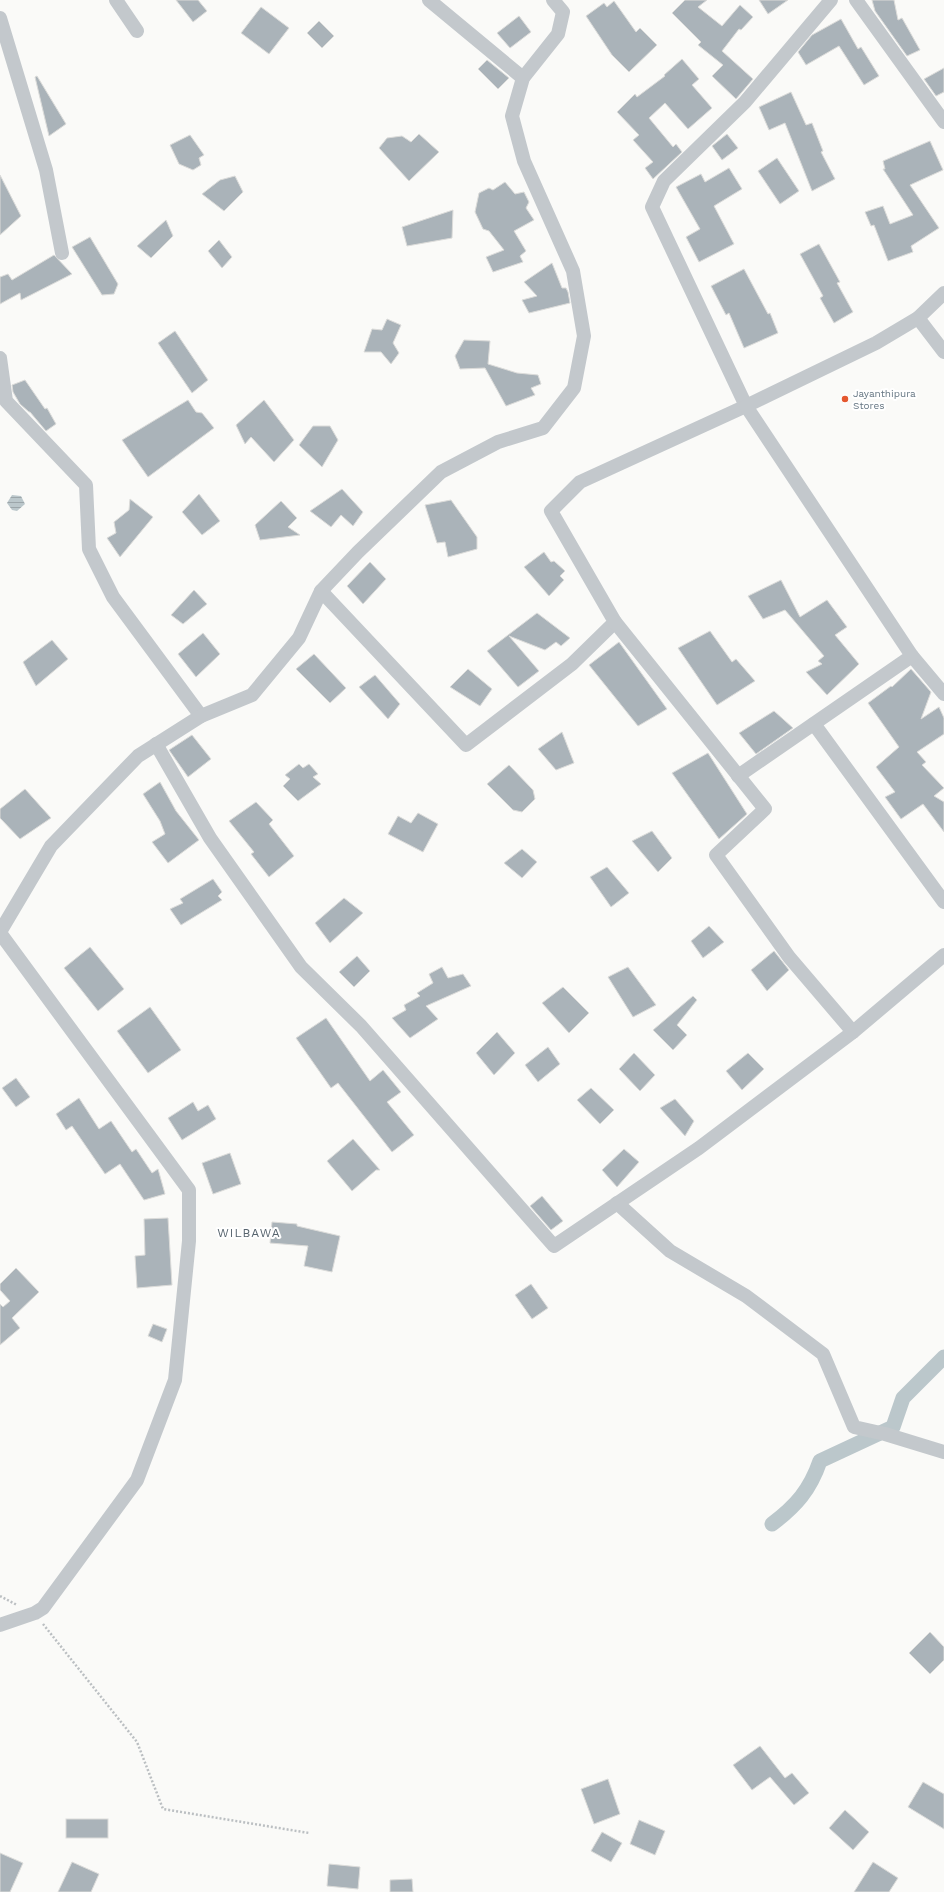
<svg xmlns="http://www.w3.org/2000/svg" width="944" height="1892" font-family="'Work Sans',sans-serif">
  <style>
    .water { fill: url(#water-rules) }
    .lines { fill: none; stroke-linecap: round; stroke-linejoin: round }
    .canal { stroke: #bbc7cb; stroke-width: 15 }
    .building { fill: #aab3b9; stroke: #dcdcda }
    .path { stroke: #bbbfc2; stroke-width: 2.5; stroke-dasharray: 2 2; stroke-linecap: butt }
    .minor { stroke: #c3c8cc; stroke-width: 14 }
    .poi-dot { fill: #e4572e; stroke: #fff; stroke-width: 1.5 }
    .labels { text-anchor: middle; dominant-baseline: central; stroke-width: 4; stroke-linejoin: round; paint-order: stroke }
    .poi-label { font-size: 10px; fill: #657683; stroke: #fff; text-anchor: start }
    .quarter-label { font-size: 12px; letter-spacing: 1px; fill: #57646e; stroke: #fff }
  </style>
  <defs>
    <pattern id="water-rules" width="6" height="5" patternUnits="userSpaceOnUse"><rect width="6" height="5" fill="#bbc7cb"/><path d="M0 2.5h6" fill="none" stroke="#9ca6aa"/></pattern>
  </defs>
  <rect width="100%" height="100%" fill="#fafaf8"/>
  <polygon class="water" points="12,495 21,496 25,504 17,511 12,510 7,503"/>
  <g class="lines">
    <path class="canal" d="M772 1524C796 1506 810 1490 820 1461L893 1427 903 1398 944 1357"/>
  </g>
  <g class="building">
    <polygon points="176,0 198,0 207,11 193,22"/>
    <polygon points="685,0 707,0 698,7 722,26 740,5 753,17 741,30 739,29 722,51 753,79 736,99 712,76 723,65 698,45 701,42 672,13"/>
    <polygon points="759,0 788,0 768,14"/>
    <polygon points="872,0 894,0 898,20 902,18 920,50 907,56 875,11"/>
    <polygon points="614,1 636,32 640,28 657,45 629,72 612,55 586,16 604,3 607,7"/>
    <polygon points="261,7 289,28 269,54 241,33"/>
    <polygon points="519,16 531,32 510,48 497,33"/>
    <polygon points="841,19 858,49 861,47 879,76 864,85 839,46 806,65 798,52 812,35"/>
    <polygon points="319,21 334,36 322,48 307,33"/>
    <polygon points="682,59 699,79 692,85 712,108 688,129 665,103 649,118 673,147 676,144 682,152 653,179 645,168 653,162 633,140 639,135 617,112 635,94 637,97 665,76 664,75"/>
    <polygon points="487,60 509,78 498,89 478,69"/>
    <polygon points="944,68 944,92 936,96 924,79"/>
    <polygon points="37,76 66,124 49,136 35,77"/>
    <polygon points="791,92 806,125 812,123 823,151 821,152 835,179 812,191 785,123 769,130 759,107"/>
    <polygon points="419,134 439,152 409,181 379,148 387,138 402,136 411,142"/>
    <polygon points="727,134 738,148 722,160 712,146"/>
    <polygon points="190,135 204,155 199,158 201,165 193,170 179,164 170,145"/>
    <polygon points="930,141 943,170 910,185 939,228 911,246 913,252 888,261 874,225 871,226 865,212 883,206 890,224 913,215 883,169 885,169 883,161"/>
    <polygon points="777,158 799,191 780,204 758,171"/>
    <polygon points="729,168 742,189 714,206 734,244 699,262 686,237 700,229 676,187 701,174 705,182"/>
    <polygon points="0,175 21,216 0,235"/>
    <polygon points="235,176 243,192 224,211 202,194 220,180"/>
    <polygon points="505,182 515,194 524,192 529,202 526,208 534,220 514,231 526,251 520,256 523,262 493,272 486,257 504,250 489,231 483,229 475,212 479,193 489,188 493,190"/>
    <polygon points="453,210 452,238 407,246 402,227"/>
    <polygon points="166,220 173,236 151,258 137,246"/>
    <polygon points="90,237 118,284 114,294 102,295 72,247"/>
    <polygon points="219,240 232,257 222,268 208,251"/>
    <polygon points="819,244 840,282 837,283 853,312 834,323 820,298 823,296 800,254"/>
    <polygon points="54,255 72,274 21,300 20,293 0,304 0,277 8,274 12,280"/>
    <polygon points="552,263 562,288 566,288 568,292 570,303 529,313 522,300 537,296 524,282"/>
    <polygon points="744,269 768,314 770,313 778,333 744,348 729,313 726,315 711,286"/>
    <polygon points="387,319 401,325 393,343 399,353 391,364 381,352 364,352 372,329 382,330"/>
    <polygon points="175,331 208,380 192,393 158,343"/>
    <polygon points="464,340 490,341 488,364 517,373 538,375 541,384 531,388 535,395 506,406 485,368 460,369 455,356"/>
    <polygon points="25,380 45,409 47,408 56,424 46,431 30,412 29,412 20,404 13,392 12,385"/>
    <polygon points="188,400 196,412 202,413 214,428 148,477 122,440"/>
    <polygon points="264,400 294,440 274,462 251,437 245,444 236,425"/>
    <polygon points="313,426 330,426 338,440 322,467 299,445"/>
    <polygon points="342,489 363,512 353,526 341,515 331,527 310,511"/>
    <polygon points="199,494 220,521 202,535 182,512"/>
    <polygon points="130,499 153,517 120,557 107,538 116,533 114,522 129,510"/>
    <polygon points="451,500 477,537 477,549 448,557 445,542 437,543 425,505"/>
    <polygon points="281,501 297,518 288,527 300,535 260,540 255,525"/>
    <polygon points="544,552 551,562 554,561 565,571 560,576 564,580 549,596 524,567"/>
    <polygon points="370,562 386,579 363,604 347,586"/>
    <polygon points="781,580 800,617 827,600 847,627 835,635 859,664 827,695 806,672 822,664 818,661 824,656 785,610 763,619 748,596"/>
    <polygon points="194,590 207,604 183,624 171,615"/>
    <polygon points="537,613 570,638 561,646 556,642 545,650 509,636 539,671 518,687 487,651"/>
    <polygon points="710,631 732,662 736,659 755,681 717,705 678,648"/>
    <polygon points="203,633 220,654 196,677 178,654"/>
    <polygon points="52,640 68,659 36,686 23,662"/>
    <polygon points="619,642 667,709 638,726 589,665"/>
    <polygon points="314,654 346,688 330,703 296,669"/>
    <polygon points="468,669 492,689 480,706 450,687"/>
    <polygon points="911,669 931,692 921,719 939,707 944,718 944,734 917,752 926,762 922,765 944,788 934,796 944,802 944,832 923,804 901,819 885,797 895,792 876,767 899,747 868,703 891,686 892,687"/>
    <polygon points="375,675 400,704 388,719 359,687"/>
    <polygon points="774,711 793,728 756,754 739,733"/>
    <polygon points="562,732 574,763 556,770 538,749"/>
    <polygon points="192,735 211,759 188,777 169,750"/>
    <polygon points="708,753 747,814 719,839 672,773"/>
    <polygon points="299,764 303,768 309,764 318,774 313,777 321,784 298,801 283,786 290,779 285,775"/>
    <polygon points="509,765 533,790 535,799 522,812 513,810 487,784"/>
    <polygon points="160,782 176,811 199,840 168,863 152,842 165,834 160,821 143,794"/>
    <polygon points="25,789 51,818 20,839 0,818 0,809"/>
    <polygon points="256,802 273,820 269,824 294,856 269,877 251,854 254,852 229,821"/>
    <polygon points="418,813 438,824 423,852 388,834 398,816 411,823"/>
    <polygon points="652,831 672,858 658,872 632,841"/>
    <polygon points="522,849 537,862 522,878 504,863"/>
    <polygon points="607,867 629,893 611,907 590,877"/>
    <polygon points="213,879 222,892 218,896 222,900 181,925 170,909 183,903 180,899"/>
    <polygon points="344,898 363,913 330,943 315,923"/>
    <polygon points="709,926 724,942 703,958 691,941"/>
    <polygon points="90,947 124,989 98,1011 64,968"/>
    <polygon points="774,951 789,970 767,991 751,970"/>
    <polygon points="357,956 370,971 354,987 339,972"/>
    <polygon points="442,967 448,978 463,974 471,986 426,1006 438,1019 410,1038 392,1018 406,1010 404,1005 420,996 417,993 433,983 429,974"/>
    <polygon points="628,967 656,1005 633,1017 608,977"/>
    <polygon points="563,987 589,1013 569,1033 542,1003"/>
    <polygon points="693,996 697,1000 677,1025 687,1035 673,1050 653,1030"/>
    <polygon points="150,1007 181,1050 148,1073 117,1031"/>
    <polygon points="326,1018 370,1081 383,1070 401,1092 387,1102 414,1135 392,1152 338,1083 331,1088 296,1038"/>
    <polygon points="497,1032 515,1053 494,1075 476,1053"/>
    <polygon points="548,1047 560,1064 538,1082 525,1065"/>
    <polygon points="634,1053 655,1075 640,1091 619,1069"/>
    <polygon points="748,1053 764,1069 742,1090 726,1071"/>
    <polygon points="16,1078 30,1097 16,1107 2,1088"/>
    <polygon points="591,1088 614,1110 600,1124 577,1100"/>
    <polygon points="79,1098 99,1129 111,1121 132,1152 136,1149 152,1173 158,1169 165,1194 144,1200 120,1164 105,1174 72,1126 66,1130 56,1114"/>
    <polygon points="675,1099 694,1121 685,1136 660,1108"/>
    <polygon points="193,1102 198,1111 208,1105 216,1119 182,1140 168,1118"/>
    <polygon points="353,1139 380,1170 376,1170 352,1191 327,1161"/>
    <polygon points="624,1149 639,1162 617,1187 602,1170"/>
    <polygon points="230,1153 241,1184 213,1194 202,1163"/>
    <polygon points="542,1196 563,1221 551,1230 530,1206"/>
    <polygon points="168,1218 172,1285 137,1288 135,1256 145,1255 144,1219"/>
    <polygon points="272,1222 297,1224 297,1226 340,1236 332,1272 304,1266 308,1246 270,1243"/>
    <polygon points="16,1268 39,1292 12,1318 20,1328 0,1345 0,1304 3,1307 10,1301 0,1290 0,1284"/>
    <polygon points="531,1284 548,1308 532,1319 515,1295"/>
    <polygon points="153,1324 167,1329 162,1342 148,1336"/>
    <polygon points="930,1632 944,1647 944,1660 930,1674 909,1653"/>
    <polygon points="760,1746 785,1778 792,1773 809,1793 794,1805 770,1777 752,1790 733,1765"/>
    <polygon points="608,1779 620,1814 594,1824 581,1789"/>
    <polygon points="923,1782 944,1794 944,1829 908,1807"/>
    <polygon points="845,1810 869,1832 853,1850 829,1828"/>
    <rect x="66" y="1819" width="42" height="19"/>
    <polygon points="639,1820 665,1831 655,1855 630,1844"/>
    <polygon points="602,1832 622,1843 611,1862 591,1851"/>
    <polygon points="0,1853 23,1863 10,1892 0,1892"/>
    <polygon points="72,1862 99,1874 91,1892 58,1892"/>
    <polygon points="873,1862 898,1878 889,1892 854,1892"/>
    <polygon points="329,1864 360,1867 358,1889 327,1886"/>
    <polygon points="412,1879 413,1892 390,1892 390,1880"/>
  </g>
  <g class="lines">
    <g class="path">
      <polyline points="0,1596 17,1605"/>
      <polyline points="43,1624 137,1742 163,1809 309,1833"/>
    </g>
    <g class="minor">
      <polyline points="116,0 137,31"/>
      <polyline points="429,0 523,78"/>
      <polyline points="856,0 944,122"/>
      <polyline points="0,18 46,170 62,253"/>
      <polyline points="918,318 944,352"/>
      <polyline points="0,358 6,401 86,485 89,549 113,597 201,716"/>
      <polyline points="321,591 466,745 572,664 615,622 551,511 580,482 746,406 652,207 664,181 745,102 831,0"/>
      <polyline points="615,622 765,809 716,855 789,957 853,1032"/>
      <polyline points="912,656 944,694"/>
      <polyline points="814,724 944,902"/>
      <polyline points="156,744 210,838 301,967 361,1026 554,1246 699,1148 853,1032 944,955"/>
      <polyline points="738,776 912,656 746,406 876,343 918,318 944,293"/>
      <polyline points="0,932 51,846 138,756 201,716 252,695 299,638 321,591 358,552 441,472 498,442 543,428 574,388 584,336 573,271 524,161 512,116 523,78 558,34 563,12 553,0"/>
      <polyline points="0,933 189,1190 189,1241 175,1380 137,1480 43,1608 35,1613 0,1625"/>
      <polyline points="617,1203 670,1251 746,1296 823,1354 854,1427 885,1434 944,1452"/>
    </g>
  </g>
  <circle class="poi-dot" cx="845" cy="399" r="4"/>
  <g class="labels">
    <g class="poi-label">
      <text x="853" y="393">Jayanthipura<tspan x="853" dy="12">Stores</tspan></text>
    </g>
    <g class="quarter-label">
      <text x="249" y="1233">WILBAWA</text>
    </g>
  </g>
</svg>
